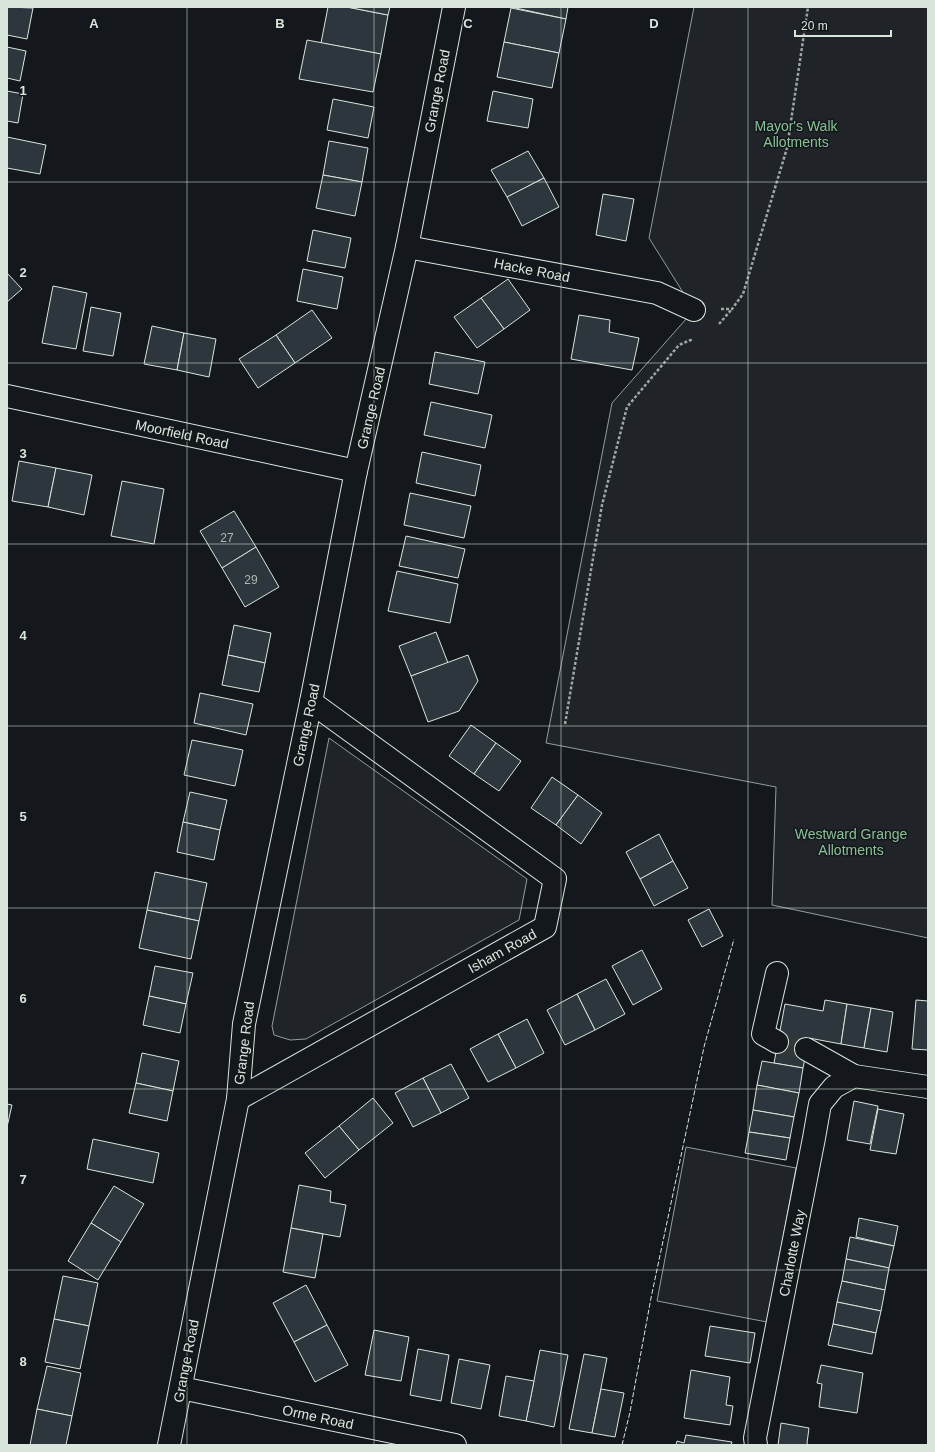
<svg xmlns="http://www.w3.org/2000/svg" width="935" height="1452" font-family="Helvetica,sans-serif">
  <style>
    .green { fill: #202428; stroke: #939e99 }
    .building { fill: #2c363c; stroke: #d8e6dc }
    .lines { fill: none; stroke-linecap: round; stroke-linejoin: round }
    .minor-tunnel { stroke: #313739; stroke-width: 22; stroke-dasharray: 22 11; stroke-linecap: butt }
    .minor-casing { stroke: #d8e6dc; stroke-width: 24 }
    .path { stroke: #9da8a2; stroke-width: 2.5; stroke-dasharray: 3 2; stroke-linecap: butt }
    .minor { stroke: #14181c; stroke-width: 22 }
    .fence { stroke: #d8e6dc; stroke-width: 1; stroke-dasharray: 5 2; stroke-linecap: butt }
    .grid { fill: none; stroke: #d8e6dc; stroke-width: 1; stroke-opacity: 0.55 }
    .labels { text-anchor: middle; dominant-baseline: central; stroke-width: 3; stroke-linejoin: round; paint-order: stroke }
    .number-label { font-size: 12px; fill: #adbab4 }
    .street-label { font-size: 14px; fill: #d8e6dc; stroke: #14181c }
    .park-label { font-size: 14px; fill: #8ac095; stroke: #14181c }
    .grid-label { font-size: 13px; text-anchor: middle; font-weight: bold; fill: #d8e6dc; stroke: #14181c; stroke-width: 3; stroke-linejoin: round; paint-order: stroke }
  </style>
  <rect width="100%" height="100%" fill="#14181c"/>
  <g class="green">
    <polygon points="694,7 928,7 928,938 772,905 776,787 546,743 612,403 694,310 649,238"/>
    <polygon points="329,738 527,879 519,920 306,1039 290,1040 274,1035 272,1026"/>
    <polygon points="686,1147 796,1168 767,1322 657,1301"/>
  </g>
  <g class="building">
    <polygon points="7,7 33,8 27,39 7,35"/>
    <polygon points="328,7 347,7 388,15 381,54 321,43"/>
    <polygon points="347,7 390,7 388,15"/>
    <polygon points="511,7 568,7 566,19"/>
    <polygon points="511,8 566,19 559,53 504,42"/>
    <polygon points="307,40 381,54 373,92 299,79"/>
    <polygon points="504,42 559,53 552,88 497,77"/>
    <polygon points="7,47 26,51 20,81 7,78"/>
    <polygon points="7,91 23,94 18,123 7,121"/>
    <polygon points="493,91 533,99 528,128 487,121"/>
    <polygon points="333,99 374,107 368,138 327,130"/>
    <polygon points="7,137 46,145 40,174 7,168"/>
    <polygon points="329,141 368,148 362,182 323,175"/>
    <polygon points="528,151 544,178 507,197 491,170"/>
    <polygon points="323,175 362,182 355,216 316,208"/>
    <polygon points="544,178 559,207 522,226 507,197"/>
    <polygon points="603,194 634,199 626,241 596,235"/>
    <polygon points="313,230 351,238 345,268 307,261"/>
    <polygon points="303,269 343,277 337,309 297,301"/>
    <polygon points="7,273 22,289 7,302"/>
    <polygon points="508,279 530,310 504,329 481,298"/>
    <polygon points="53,286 87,293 76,349 42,343"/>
    <polygon points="481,298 504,329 477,348 454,317"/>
    <polygon points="91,307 121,313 113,356 83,351"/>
    <polygon points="312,310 332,338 295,363 276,335"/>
    <polygon points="579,315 610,320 609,332 639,338 632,370 571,359"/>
    <polygon points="152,326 184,333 177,370 144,364"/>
    <polygon points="184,333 216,339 209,377 177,370"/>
    <polygon points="276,335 295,363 258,388 239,359"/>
    <polygon points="435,352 485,362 478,394 429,384"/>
    <polygon points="431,402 492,415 485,448 424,435"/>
    <polygon points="422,452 481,465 475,496 416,483"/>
    <polygon points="19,461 56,468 48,507 12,501"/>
    <polygon points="56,468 92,475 84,515 48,507"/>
    <polygon points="122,481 164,489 154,544 111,536"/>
    <polygon points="410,493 471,506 464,538 404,525"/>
    <polygon points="234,511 256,547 222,568 200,531"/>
    <polygon points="406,536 465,549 458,578 399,566"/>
    <polygon points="256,547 279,587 245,607 222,568"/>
    <polygon points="397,571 458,584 450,623 388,611"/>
    <polygon points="234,625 271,633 265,663 228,655"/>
    <polygon points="436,632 448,663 411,676 399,646"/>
    <polygon points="228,655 265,663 259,692 222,685"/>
    <polygon points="468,655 478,681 459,711 428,722 411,676"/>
    <polygon points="200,693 253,704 246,735 194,723"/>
    <polygon points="471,725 496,743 474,774 449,756"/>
    <polygon points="192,740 243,750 235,786 184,775"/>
    <polygon points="496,743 521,761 499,791 474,774"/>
    <polygon points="552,777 578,795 556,825 531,808"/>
    <polygon points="190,792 227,800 220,830 183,822"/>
    <polygon points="578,795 602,813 581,844 556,825"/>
    <polygon points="183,822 220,830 214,860 177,852"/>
    <polygon points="659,834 673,861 640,879 626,852"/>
    <polygon points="673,861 688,888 654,906 640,879"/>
    <polygon points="155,872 207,883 199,921 147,910"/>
    <polygon points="709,909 723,936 702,947 688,920"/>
    <polygon points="147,910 199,921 191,959 139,948"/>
    <polygon points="642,950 662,989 633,1005 612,966"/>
    <polygon points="155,966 193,973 186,1004 149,996"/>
    <polygon points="606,979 625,1014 595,1030 577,994"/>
    <polygon points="577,994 595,1030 565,1045 547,1010"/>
    <polygon points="149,996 186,1004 180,1033 143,1025"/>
    <polygon points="825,1000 847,1004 841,1044 809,1038 803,1068 774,1063 785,1004 823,1011"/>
    <polygon points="916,1000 928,1001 928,1050 912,1049"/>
    <polygon points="847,1004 871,1008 864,1048 841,1044"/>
    <polygon points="871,1008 893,1012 887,1052 864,1048"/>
    <polygon points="527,1019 544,1053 516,1068 498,1034"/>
    <polygon points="498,1034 516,1068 488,1082 470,1049"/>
    <polygon points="142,1053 179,1061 173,1091 136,1083"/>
    <polygon points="762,1061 803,1068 799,1093 757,1085"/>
    <polygon points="451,1064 469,1098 441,1113 423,1078"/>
    <polygon points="423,1078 441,1113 413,1127 395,1093"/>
    <polygon points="136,1083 173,1091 167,1121 129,1113"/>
    <polygon points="757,1085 799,1093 794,1117 753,1110"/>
    <polygon points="373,1098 393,1123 359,1150 339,1126"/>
    <polygon points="854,1101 878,1106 870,1144 847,1140"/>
    <polygon points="7,1104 12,1105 7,1127"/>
    <polygon points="878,1109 904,1114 896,1154 870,1150"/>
    <polygon points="753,1110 794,1117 790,1138 749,1132"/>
    <polygon points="339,1126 359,1150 325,1178 305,1153"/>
    <polygon points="749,1132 790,1138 786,1160 745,1153"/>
    <polygon points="93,1139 159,1153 153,1183 87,1169"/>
    <polygon points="299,1185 331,1191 330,1202 346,1205 340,1237 291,1228"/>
    <polygon points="114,1186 144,1204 121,1242 91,1223"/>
    <polygon points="859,1218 898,1226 894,1246 856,1237"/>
    <polygon points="91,1223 121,1242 98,1280 68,1261"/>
    <polygon points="291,1228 323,1234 315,1278 283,1272"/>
    <polygon points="850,1237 894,1246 889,1268 846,1259"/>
    <polygon points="846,1259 889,1268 885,1290 842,1281"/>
    <polygon points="63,1276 98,1283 89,1326 54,1319"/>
    <polygon points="842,1281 885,1290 881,1311 837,1302"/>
    <polygon points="306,1285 327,1325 294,1342 273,1303"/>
    <polygon points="837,1302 881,1311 876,1333 833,1324"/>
    <polygon points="54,1319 89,1326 80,1369 45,1362"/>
    <polygon points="833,1324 876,1333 872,1354 828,1345"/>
    <polygon points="327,1325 348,1365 315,1382 294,1342"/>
    <polygon points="710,1326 755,1333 750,1363 705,1356"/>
    <polygon points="374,1330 409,1337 401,1381 365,1375"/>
    <polygon points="418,1349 449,1355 441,1401 410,1395"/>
    <polygon points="540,1350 568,1355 554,1427 526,1421"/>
    <polygon points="584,1354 607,1358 592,1433 569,1429"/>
    <polygon points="459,1359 490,1365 481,1409 451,1403"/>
    <polygon points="821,1365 863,1373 857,1413 819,1407 822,1384 817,1383"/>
    <polygon points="47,1366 81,1373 72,1416 37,1409"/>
    <polygon points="691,1370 730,1377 726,1405 733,1406 730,1425 684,1418"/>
    <polygon points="506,1376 534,1381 526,1421 499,1416"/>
    <polygon points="601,1389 624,1393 615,1437 592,1433"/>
    <polygon points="37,1409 72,1416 66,1445 30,1445"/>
    <polygon points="781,1423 809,1428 807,1443 808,1445 778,1445"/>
    <polygon points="686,1435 732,1442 731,1445 676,1445 677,1441 684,1443"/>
  </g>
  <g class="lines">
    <polyline class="minor-tunnel" points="777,1042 806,1049"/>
    <g class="minor-casing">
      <g id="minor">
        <polyline points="407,247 657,293 694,310"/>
        <polyline points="7,396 356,471"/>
        <polyline points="777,973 763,1034 777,1042"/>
        <polyline points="806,1049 854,1076"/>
        <polyline points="238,1099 545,927 555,879 311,702"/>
        <polyline points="181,1388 455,1445"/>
        <polyline points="169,1445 238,1099 244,1024 311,702 356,471 407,247 454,7"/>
        <polyline points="756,1445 755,1438 814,1138 820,1104 834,1087 854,1076 928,1087"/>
      </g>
    </g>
    <g class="path">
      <polyline points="721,309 732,309 743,294 787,148 808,7"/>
      <polyline points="719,324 732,309"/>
      <polyline points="565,724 602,505 627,407 679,345 693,339"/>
    </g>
    <use href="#minor" class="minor"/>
    <polyline class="fence" points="622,1445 630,1412 651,1298 704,1047 734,939"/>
  </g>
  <path class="grid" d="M187 7V1445M374 7V1445M561 7V1445M748 7V1445M7 182H928M7 363H928M7 544H928M7 726H928M7 908H928M7 1089H928M7 1270H928"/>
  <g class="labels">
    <g class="number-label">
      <text x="227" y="538">27</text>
      <text x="251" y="580">29</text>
    </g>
    <g class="street-label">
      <text transform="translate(437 91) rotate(-79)">Grange Road</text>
      <text transform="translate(532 270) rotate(11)">Hacke Road</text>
      <text transform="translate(371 408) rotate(-77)">Grange Road</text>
      <text transform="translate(182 434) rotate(12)">Moorfield Road</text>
      <text transform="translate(306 725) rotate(-78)">Grange Road</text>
      <text transform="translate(502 951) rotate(-29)">Isham Road</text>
      <text transform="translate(244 1043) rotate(-83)">Grange Road</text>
      <text transform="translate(792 1253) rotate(-79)">Charlotte Way</text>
      <text transform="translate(186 1361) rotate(-79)">Grange Road</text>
      <text transform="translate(318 1417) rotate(12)">Orme Road</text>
    </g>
    <g class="park-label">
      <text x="796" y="126">Mayor's Walk<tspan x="796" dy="16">Allotments</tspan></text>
      <text x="851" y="834">Westward Grange<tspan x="851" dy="16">Allotments</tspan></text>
    </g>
  </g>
  <g class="grid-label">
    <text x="94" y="28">A</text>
    <text x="280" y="28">B</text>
    <text x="468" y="28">C</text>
    <text x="654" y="28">D</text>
    <text x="23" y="95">1</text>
    <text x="23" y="277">2</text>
    <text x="23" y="458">3</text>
    <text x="23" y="640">4</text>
    <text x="23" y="821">5</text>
    <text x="23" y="1003">6</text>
    <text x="23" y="1184">7</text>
    <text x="23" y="1366">8</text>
  </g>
  <rect width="935" height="1452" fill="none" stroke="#d8e6dc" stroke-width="16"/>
  <path d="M795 30v6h96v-6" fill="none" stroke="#d8e6dc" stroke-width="2"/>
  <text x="801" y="30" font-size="12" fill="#d8e6dc" stroke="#14181c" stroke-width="3" paint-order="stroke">20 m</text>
</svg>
